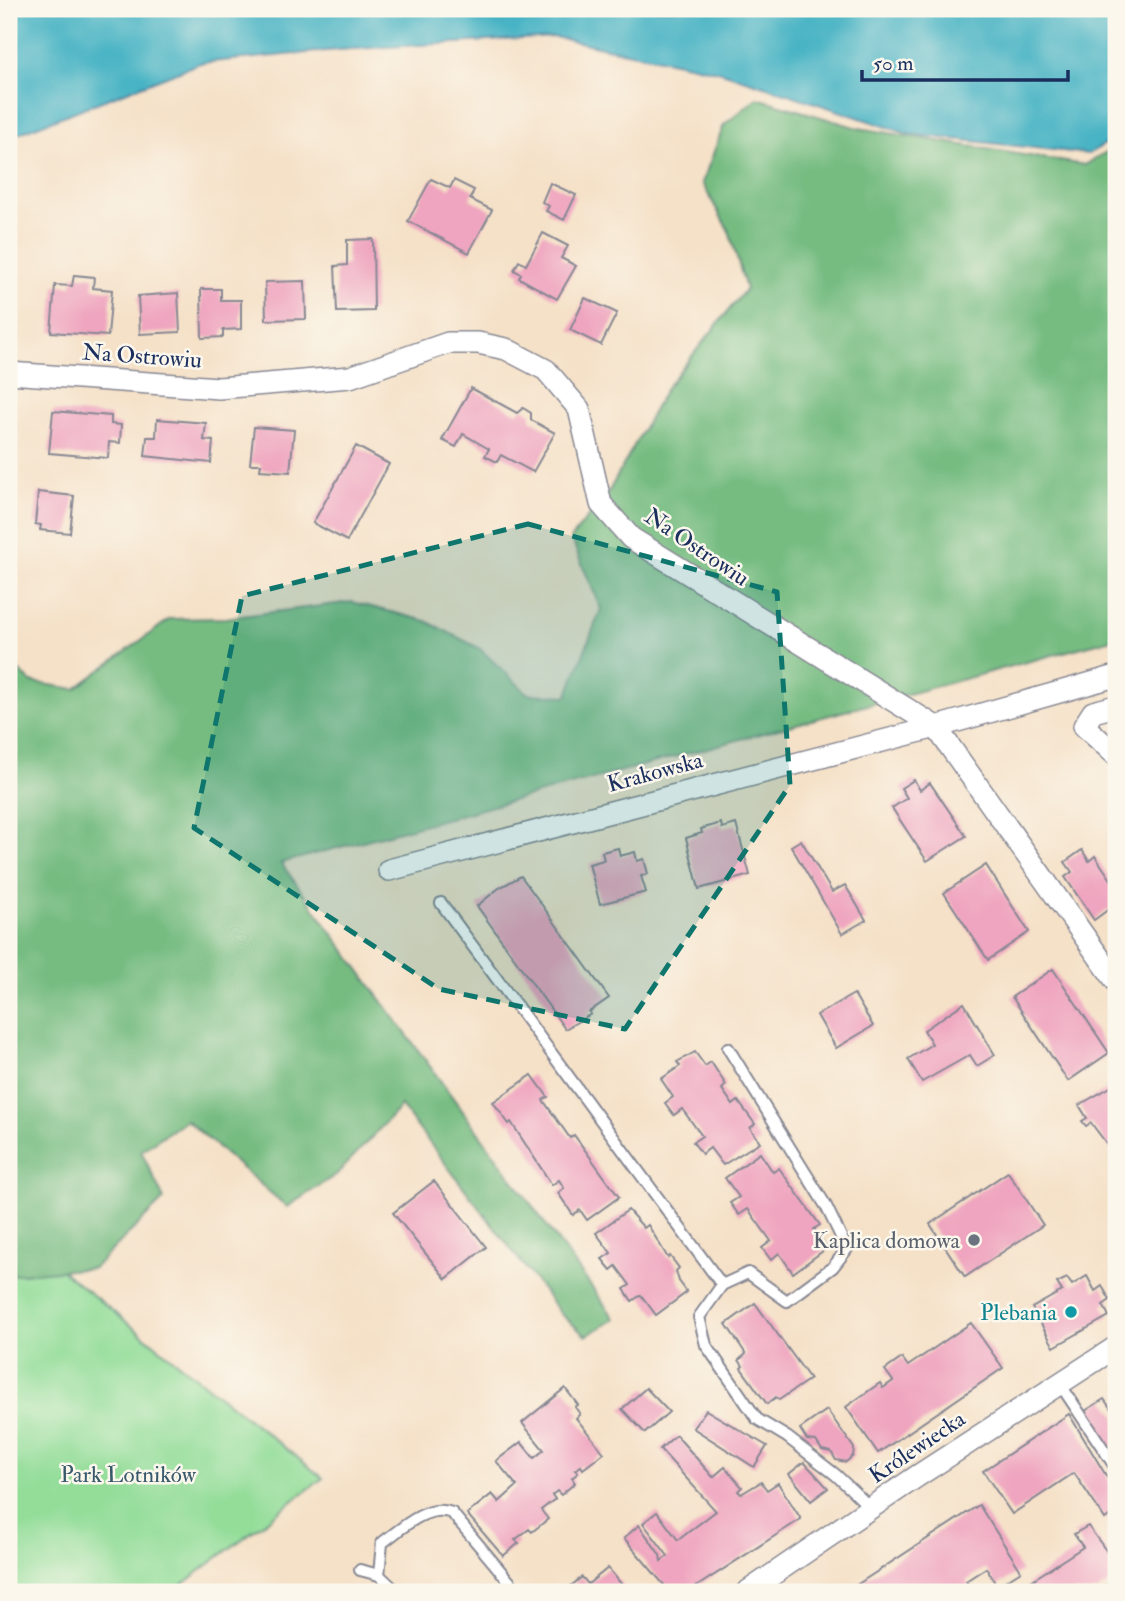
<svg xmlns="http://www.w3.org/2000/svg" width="1125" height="1601" font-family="'IM FELL Double Pica',serif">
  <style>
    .green { fill: #93dd99; stroke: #57867c; stroke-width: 2 }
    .forest { fill: #76bc81; stroke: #487670; stroke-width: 2 }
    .water { fill: #47b3c4; stroke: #317191; stroke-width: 2 }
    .building { fill: #efa5bf }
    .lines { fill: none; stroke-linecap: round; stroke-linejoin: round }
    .lane-casing { stroke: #888893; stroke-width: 14 }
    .street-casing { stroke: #888893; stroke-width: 24 }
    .lane { stroke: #fff; stroke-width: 10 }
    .street { stroke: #fff; stroke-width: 21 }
    .marked { fill: #0f766e; fill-opacity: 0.2; stroke: #0f766e; stroke-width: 5; stroke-dasharray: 14 9; stroke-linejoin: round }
    .worship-dot { fill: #6b7280; stroke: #fbf7ec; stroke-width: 2.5 }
    .culture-dot { fill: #0f9aa8; stroke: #fbf7ec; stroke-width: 2.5 }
    .labels { text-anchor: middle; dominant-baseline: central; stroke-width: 5; stroke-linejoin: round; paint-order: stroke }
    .street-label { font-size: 23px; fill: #1b2f5e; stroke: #fbf7ec }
    .worship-label { font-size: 23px; fill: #5b616d; stroke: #fbf7ec; text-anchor: end }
    .culture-label { font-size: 23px; fill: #0d838f; stroke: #fbf7ec; text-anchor: end }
    .park-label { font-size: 23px; fill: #395a6d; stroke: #fbf7ec }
  </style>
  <rect width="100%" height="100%" fill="#fbf7ec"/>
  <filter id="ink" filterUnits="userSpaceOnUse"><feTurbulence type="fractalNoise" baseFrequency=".0143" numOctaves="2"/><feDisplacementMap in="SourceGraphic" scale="14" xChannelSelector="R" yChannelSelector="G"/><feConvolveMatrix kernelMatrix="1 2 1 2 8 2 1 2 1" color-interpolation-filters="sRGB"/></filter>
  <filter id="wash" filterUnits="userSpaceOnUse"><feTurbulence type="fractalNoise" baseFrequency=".00686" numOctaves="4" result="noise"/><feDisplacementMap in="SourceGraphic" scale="28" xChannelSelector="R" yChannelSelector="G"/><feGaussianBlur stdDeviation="1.57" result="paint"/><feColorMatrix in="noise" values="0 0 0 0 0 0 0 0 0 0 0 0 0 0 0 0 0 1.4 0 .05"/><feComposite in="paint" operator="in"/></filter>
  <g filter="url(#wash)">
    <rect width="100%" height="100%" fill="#f5e1c8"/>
    <polygon class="green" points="61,1270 323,1478 172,1592 9,1592 9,1275"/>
    <polygon class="forest" points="757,98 858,128 1085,165 1116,146 1116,638 281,863 615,1319 586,1336 561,1314 401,1106 337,1174 287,1207 186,1120 141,1151 164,1199 94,1268 9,1275 9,661 31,682 75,689 170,619 225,618 352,602 426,621 479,648 528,694 567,696 601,609 571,538 609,491 666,388 746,289 729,231 702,183 724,125"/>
    <polygon class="water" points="9,9 1116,9 1116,137 1089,154 908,134 722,72 554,37 338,50 200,63 9,137"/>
    <g id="blocks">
      <g class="building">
        <polygon points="431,179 450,188 454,180 474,190 470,199 492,210 469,253 408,221"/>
        <polygon points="550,183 576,195 564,220 546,211 549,206 542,202"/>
        <polygon points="543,233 568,246 561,258 576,266 557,299 519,278 521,274 514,270 519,261 526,265"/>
        <polygon points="373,239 374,311 337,312 335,266 347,265 347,240"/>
        <polygon points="74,275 94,277 93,288 112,290 108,336 51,332 55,285 72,286"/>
        <polygon points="305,281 306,319 266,320 265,282"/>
        <polygon points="201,289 221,289 221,300 241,300 241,329 223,330 223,337 202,338"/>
        <polygon points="178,293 180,332 140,334 138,296"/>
        <polygon points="9,296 17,296 16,316 9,316"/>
        <polygon points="585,298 617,313 601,345 570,330"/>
        <polygon points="471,388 517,413 523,408 531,413 531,420 555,433 533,472 501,455 497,462 485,456 489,449 463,434 456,447 442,440"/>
        <polygon points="53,411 111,416 111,424 121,425 120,443 109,442 108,458 49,453"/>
        <polygon points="157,419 206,423 204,440 213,441 211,463 145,456 147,437 156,437"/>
        <polygon points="254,427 294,430 290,472 260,470 261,464 250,464"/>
        <polygon points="356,446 389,464 347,541 313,523"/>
        <polygon points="38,492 74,496 70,533 40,530 41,525 35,524"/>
        <polygon points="914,780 920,790 930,783 966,836 927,861 892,808 907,798 901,788"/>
        <polygon points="721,823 722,828 736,824 750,875 699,889 686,838 702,833 701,829"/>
        <polygon points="801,840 832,892 845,885 866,920 842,934 791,846"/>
        <polygon points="618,848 620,856 635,852 637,861 644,859 648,874 641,876 646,892 600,904 589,864 604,860 602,852"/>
        <polygon points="1082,850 1089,861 1095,856 1116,887 1116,911 1113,906 1094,920 1065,877 1072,872 1065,862"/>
        <polygon points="986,865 1029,932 988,960 944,893"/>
        <polygon points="521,876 609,998 589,1012 591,1014 565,1029 477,906 499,888"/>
        <polygon points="1053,969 1109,1053 1068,1081 1012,997"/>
        <polygon points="854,994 873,1026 836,1048 817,1015"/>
        <polygon points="964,1003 995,1055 977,1066 970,1055 922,1082 908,1059 932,1044 924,1030"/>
        <polygon points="695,1052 705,1066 711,1062 726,1085 722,1089 733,1105 738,1101 755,1124 750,1128 760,1142 723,1165 710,1148 702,1154 693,1142 702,1136 682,1109 674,1115 665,1103 673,1097 661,1079 680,1066 677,1062"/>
        <polygon points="532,1075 548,1097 543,1100 570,1138 574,1135 619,1197 587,1220 580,1210 573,1215 558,1193 564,1188 559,1180 552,1185 511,1122 509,1124 493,1102"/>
        <polygon points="1116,1084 1116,1156 1091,1123 1086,1126 1082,1121 1087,1118 1079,1105"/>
        <polygon points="760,1153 773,1172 779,1168 820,1225 814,1229 827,1248 793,1273 779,1253 771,1260 762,1248 771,1241 748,1209 739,1215 730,1203 739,1197 725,1178"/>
        <polygon points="1008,1172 1043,1225 965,1277 930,1224"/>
        <polygon points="434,1181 486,1247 446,1279 393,1213"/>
        <polygon points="628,1210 644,1228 648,1225 668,1258 670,1256 679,1268 676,1271 679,1281 687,1292 656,1315 641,1295 632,1301 624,1289 630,1285 616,1266 611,1270 602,1259 611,1253 596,1233"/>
        <polygon points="1087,1276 1095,1291 1102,1286 1110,1300 1103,1305 1109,1316 1054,1347 1032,1308 1062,1291 1057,1283 1067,1278 1072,1285"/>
        <polygon points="755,1303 810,1379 779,1400 776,1397 767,1404 741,1368 743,1366 739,1360 746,1354 726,1324"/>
        <polygon points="971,1323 1003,1368 878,1453 846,1407 880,1383 883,1388 893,1381 885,1370 902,1358 908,1366"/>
        <polygon points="565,1388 578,1405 575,1407 580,1414 576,1418 604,1453 583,1469 581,1466 575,1470 578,1473 572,1478 575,1483 561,1495 557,1491 552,1495 555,1499 541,1510 548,1519 532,1532 529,1529 515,1540 519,1543 503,1556 467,1514 492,1494 499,1502 517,1486 496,1461 521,1442 534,1458 544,1450 522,1423"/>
        <polygon points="646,1388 669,1412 645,1433 622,1409"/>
        <polygon points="1104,1399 1116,1416 1116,1459 1085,1411"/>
        <polygon points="706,1410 767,1446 754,1467 693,1428"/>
        <polygon points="827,1410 854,1448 853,1456 846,1462 836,1460 831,1452 822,1450 816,1441 807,1440 800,1429"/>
        <polygon points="1069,1414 1116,1492 1116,1511 1105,1519 1074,1473 1012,1514 983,1471"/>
        <polygon points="676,1435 713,1477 725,1467 742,1487 738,1491 741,1494 761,1482 767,1490 778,1483 801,1519 688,1592 670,1592 624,1538 639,1525 660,1555 661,1561 668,1556 643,1523 657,1512 678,1540 716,1511 660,1449"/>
        <polygon points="804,1462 828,1488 811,1501 789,1474"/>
        <polygon points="979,1505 1021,1571 997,1586 986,1568 966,1581 970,1587 961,1592 863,1592 858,1584"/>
        <polygon points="1088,1526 1116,1564 1116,1579 1096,1592 1034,1592 1028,1583 1083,1547 1074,1534"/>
        <polygon points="608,1568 628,1592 576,1592 571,1586 582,1577 588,1584"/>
      </g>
    </g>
  </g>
  <g filter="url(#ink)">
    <use href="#blocks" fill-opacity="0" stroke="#888893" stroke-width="2"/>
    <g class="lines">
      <g class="lane-casing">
        <g id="lane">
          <polyline points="441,903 722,1285 699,1317 706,1345 757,1419 787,1437 836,1475 872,1509"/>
          <polyline points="722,1285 748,1273 787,1301 833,1267 847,1249 826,1206 728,1048"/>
          <polyline points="1060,1384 1116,1468"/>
          <polyline points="360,1570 379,1575 397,1592"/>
          <path d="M379 1575 382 1543C401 1529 427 1503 452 1513L518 1592"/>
        </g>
      </g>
      <g class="street-casing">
        <g id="street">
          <polyline points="9,373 219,388 350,377 448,343 478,343 506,349 546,370 579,409 601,504 631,538 936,727 1116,981"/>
          <polyline points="1116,706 1093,712 1084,726 1116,755"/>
          <polyline points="389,870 936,727 1116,676"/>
          <polyline points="747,1592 916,1477 1116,1347"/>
        </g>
      </g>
      <use href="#lane" class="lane"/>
      <use href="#street" class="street"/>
    </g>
  </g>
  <path class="marked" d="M528 524 777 592 790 785 625 1029 439 989 194 828 242 596Z"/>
  <circle class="worship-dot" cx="974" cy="1240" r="7"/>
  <circle class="culture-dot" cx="1071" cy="1312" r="7"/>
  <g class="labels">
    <g class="street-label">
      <text transform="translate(142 356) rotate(4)">Na Ostrowiu</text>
      <text transform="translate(697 547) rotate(34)">Na Ostrowiu</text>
      <text transform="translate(655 772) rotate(-15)">Krakowska</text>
      <text transform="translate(917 1447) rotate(-34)">Królewiecka</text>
    </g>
    <g class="worship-label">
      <text x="960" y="1240">Kaplica domowa</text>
    </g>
    <g class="culture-label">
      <text x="1057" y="1312">Plebania</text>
    </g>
    <g class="park-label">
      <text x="128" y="1474">Park Lotników</text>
    </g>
  </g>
  <rect width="1125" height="1601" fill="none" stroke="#fbf7ec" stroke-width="35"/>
  <path d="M862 70v10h206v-10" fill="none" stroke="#1b2f5e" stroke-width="3.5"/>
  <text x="873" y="70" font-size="21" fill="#1b2f5e" stroke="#fbf7ec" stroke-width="5" paint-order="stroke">50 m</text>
</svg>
